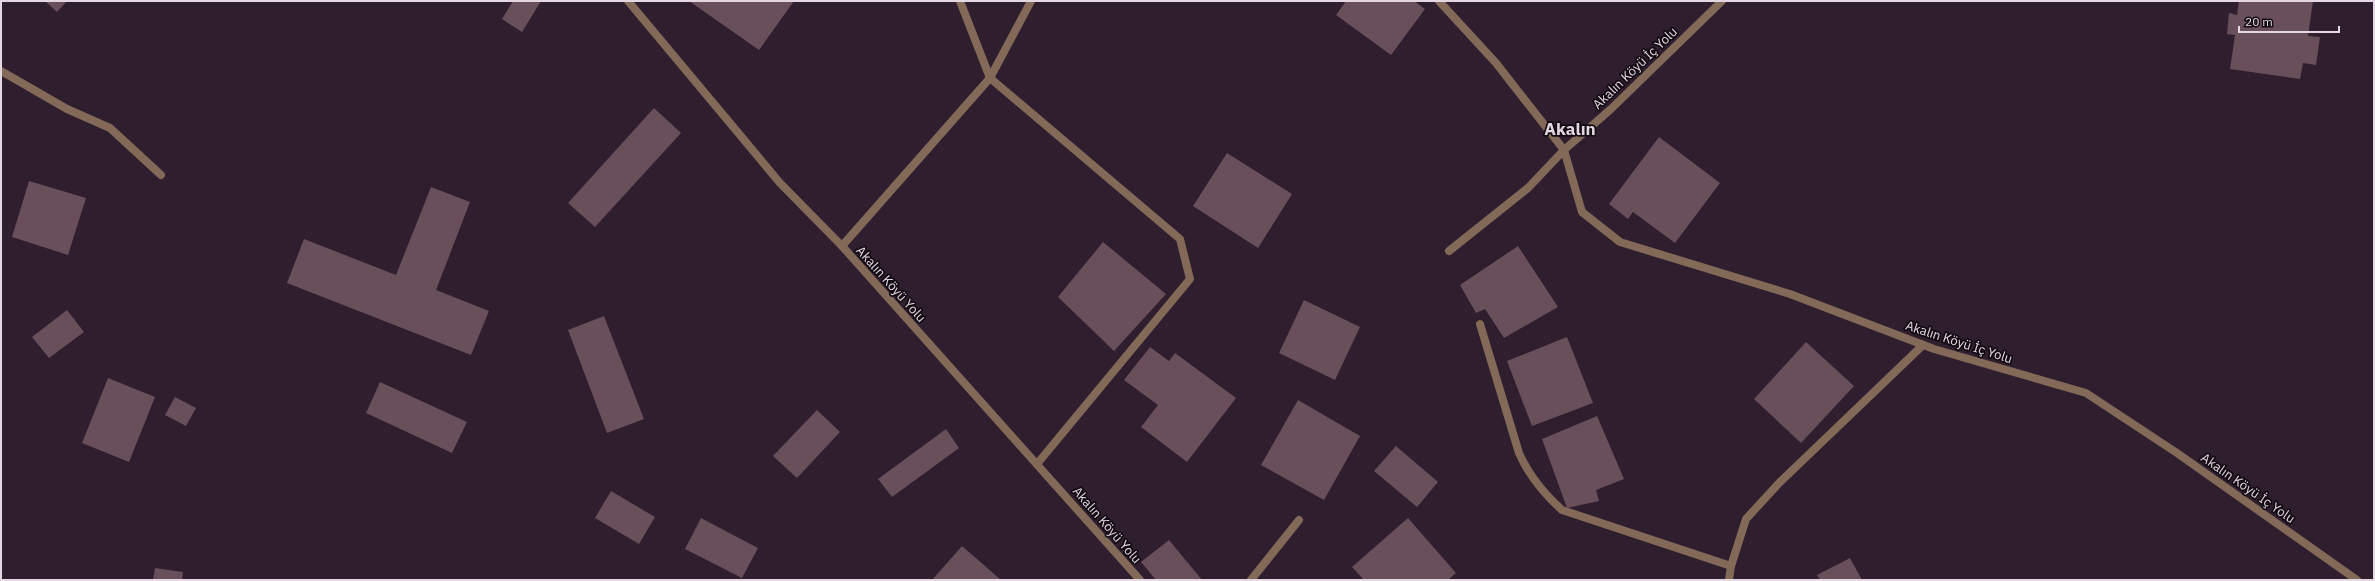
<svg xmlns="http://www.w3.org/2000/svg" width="2375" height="581" font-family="'IBM Plex Sans',sans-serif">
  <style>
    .building { fill: #684f5a }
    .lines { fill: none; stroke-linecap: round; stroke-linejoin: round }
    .service { stroke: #826958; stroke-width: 8 }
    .minor { stroke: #826958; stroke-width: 8 }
    .tertiary { stroke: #826958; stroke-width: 8 }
    .labels { text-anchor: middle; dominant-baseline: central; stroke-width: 3.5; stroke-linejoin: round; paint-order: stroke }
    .street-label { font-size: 13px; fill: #e3d8e2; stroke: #130b12 }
    .district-label { font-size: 17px; font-weight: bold; fill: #e3d8e2; stroke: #130b12 }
  </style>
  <rect width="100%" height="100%" fill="#2f1e2e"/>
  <g class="building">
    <polygon points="45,1 67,1 57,12"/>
    <polygon points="513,1 541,1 522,32 502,19"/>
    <polygon points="689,1 794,1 759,50"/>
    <polygon points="1346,1 1414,1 1425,9 1391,55 1336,15"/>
    <polygon points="2239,1 2313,1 2308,36 2320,37 2316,65 2303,63 2300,79 2230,69 2235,35 2227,34 2229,13 2237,15"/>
    <polygon points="654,108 681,133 595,227 568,203"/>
    <polygon points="1659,137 1720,183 1675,243 1633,212 1628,219 1609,204"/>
    <polygon points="1227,153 1292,194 1258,248 1193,206"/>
    <polygon points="29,181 86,198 68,255 12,237"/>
    <polygon points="431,187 470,202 436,290 489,311 471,355 287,283 304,239 396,275"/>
    <polygon points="1103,242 1166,294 1114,351 1058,297"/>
    <polygon points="1518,246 1558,307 1504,338 1485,309 1476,313 1460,285"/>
    <polygon points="1304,300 1360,327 1335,380 1279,353"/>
    <polygon points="67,310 84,332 49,358 32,337"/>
    <polygon points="604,316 644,419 607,433 568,330"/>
    <polygon points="1567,337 1593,403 1532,426 1507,361"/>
    <polygon points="1806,342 1854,386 1801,443 1754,399"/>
    <polygon points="1150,347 1169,361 1175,353 1236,398 1187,462 1141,427 1158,405 1124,380"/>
    <polygon points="108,378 155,397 129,462 82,443"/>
    <polygon points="380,382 467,422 452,453 366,413"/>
    <polygon points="175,397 196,408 186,426 165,415"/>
    <polygon points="1298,400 1360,436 1324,500 1261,465"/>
    <polygon points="817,410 840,432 797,478 773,456"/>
    <polygon points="1597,416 1624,479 1596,490 1599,501 1567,508 1542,439"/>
    <polygon points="946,429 959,448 892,497 878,479"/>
    <polygon points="1396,446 1438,482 1417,507 1374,471"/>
    <polygon points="611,491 655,517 639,544 595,518"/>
    <polygon points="701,518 758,548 742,578 685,549"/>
    <polygon points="1408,518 1456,573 1448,580 1364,580 1352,567"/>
    <polygon points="1169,540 1202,580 1156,580 1141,562"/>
    <polygon points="962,546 1001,580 932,580"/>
    <polygon points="1850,558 1862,580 1820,580 1817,575"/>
    <polygon points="155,568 183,572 182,580 153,580"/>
  </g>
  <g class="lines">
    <g class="service">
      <polyline points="1,71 67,109 110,128 161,175"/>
      <path d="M1480 324 1519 453C1529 476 1543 493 1562 510L1731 566"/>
      <polyline points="1251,580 1299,520"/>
    </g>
    <g class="minor">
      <polyline points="960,1 990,78 1180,239 1190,279 1037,464"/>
      <polyline points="1439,1 1496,63 1564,150 1582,212 1620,242 1790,294 1934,349 2086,393 2177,453 2357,580"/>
      <polyline points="842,246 990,78 1031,1"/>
      <polyline points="1449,251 1528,188 1564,150 1611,109 1722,1"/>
      <polyline points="1729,580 1731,566 1746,519 1780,482 1923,345"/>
    </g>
    <polyline class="tertiary" points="628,1 780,183 842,246 1140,580"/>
  </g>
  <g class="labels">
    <g class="street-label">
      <text transform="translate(1635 68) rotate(-44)">Akalın Köyü İç Yolu</text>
      <text transform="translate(891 284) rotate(48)">Akalın Köyü Yolu</text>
      <text transform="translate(1959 342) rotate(18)">Akalın Köyü İç Yolu</text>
      <text transform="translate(2248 488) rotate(35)">Akalın Köyü İç Yolu</text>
      <text transform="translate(1107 525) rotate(49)">Akalın Köyü Yolu</text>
    </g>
    <g class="district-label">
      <text x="1570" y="129">Akalın</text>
    </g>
  </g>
  <rect width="2375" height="581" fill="none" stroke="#e3d8e2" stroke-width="4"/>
  <path d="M2239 26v6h100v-6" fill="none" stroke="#e3d8e2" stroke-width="2"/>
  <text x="2245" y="26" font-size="12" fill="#e3d8e2" stroke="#130b12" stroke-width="3" paint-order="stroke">20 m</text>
</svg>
